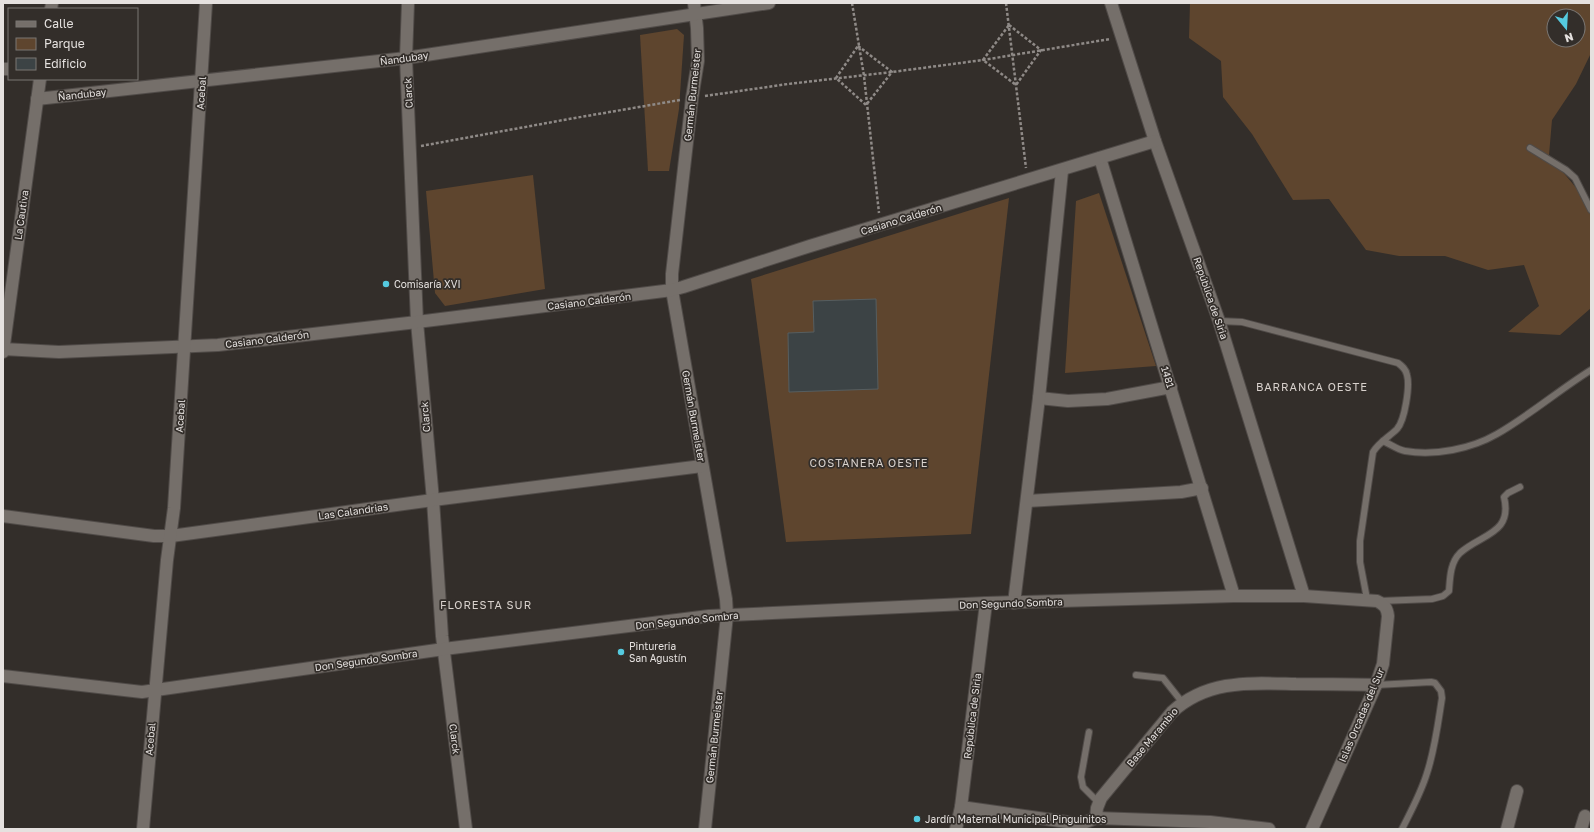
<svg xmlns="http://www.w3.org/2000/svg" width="1594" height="832" font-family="'Golos Text',sans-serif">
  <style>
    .green { fill: #5e452e; fill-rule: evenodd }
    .building { fill: #3c4345; stroke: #565e60 }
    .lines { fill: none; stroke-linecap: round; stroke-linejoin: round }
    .lane-casing { stroke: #504b48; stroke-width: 8 }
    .street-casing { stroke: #504b48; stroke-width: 14 }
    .path { stroke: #8f8a87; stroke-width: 2.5; stroke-dasharray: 3 2; stroke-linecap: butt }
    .lane { stroke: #756f6a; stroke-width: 6 }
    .street { stroke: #756f6a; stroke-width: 12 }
    .poi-dot { fill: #55cadf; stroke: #332e2a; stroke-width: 1.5 }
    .labels { text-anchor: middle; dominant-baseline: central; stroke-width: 3.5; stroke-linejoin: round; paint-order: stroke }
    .street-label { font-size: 10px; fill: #e5e1df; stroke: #332e2a }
    .poi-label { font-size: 10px; fill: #e5e1df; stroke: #332e2a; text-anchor: start }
    .neighbourhood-label { font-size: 11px; letter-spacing: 1px; fill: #d8d1cc; stroke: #332e2a }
  </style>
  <rect width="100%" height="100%" fill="#332e2a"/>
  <g class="green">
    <path d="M1190 3H1591V53L1576 84 1552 120 1549 155 1591 206V308L1560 335 1508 332 1539 306 1524 265 1488 270 1445 256H1399L1366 250 1329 199 1293 200 1252 134 1223 97 1221 61 1189 38ZM1554 16H1578V40H1554Z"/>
    <polygon points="677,29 684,35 679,109 669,171 648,171 640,35"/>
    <polygon points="533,175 545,289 445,306 435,293 426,191"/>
    <polygon points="1099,193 1156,366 1065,373 1076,201"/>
    <polygon points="1009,198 971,534 786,542 751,279"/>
  </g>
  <polygon class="building" points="876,299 878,389 789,392 788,333 814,332 813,301"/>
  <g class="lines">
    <g class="lane-casing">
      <g id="lane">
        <polyline points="1530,148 1566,170 1575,178 1591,210"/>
        <path d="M1219 321 1242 322 1398 363C1402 366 1406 369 1407 375 1410 386 1405 420 1397 429 1389 437 1379 442 1373 452L1360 541V562L1367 599"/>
        <path d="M1383 441C1390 444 1398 450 1405 451 1435 456 1471 449 1497 434 1530 415 1559 390 1591 370"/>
        <path d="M1379 601 1432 599 1443 596 1449 591C1450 578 1450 563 1460 553 1481 534 1513 534 1504 497L1508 493 1520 487"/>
        <polyline points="1136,675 1163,678 1182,702"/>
        <path d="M1376 685 1431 682 1435 683 1441 691 1442 698C1438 723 1435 749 1427 773 1421 793 1411 811 1402 829"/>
        <polyline points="1089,732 1081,777 1083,787 1098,802"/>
      </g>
    </g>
    <g class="street-casing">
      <g id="street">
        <polyline points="408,3 406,58 417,322 433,500 442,636 466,829"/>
        <polyline points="694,3 697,28 698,61 692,98 672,274 672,290 726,599 727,615 705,829"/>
        <polyline points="1111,3 1155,141 1219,321 1304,596"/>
        <polyline points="51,9 52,3"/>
        <polyline points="3,69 9,69"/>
        <polyline points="37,99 406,58 769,3"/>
        <polyline points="1100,158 1234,596"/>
        <polyline points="3,349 59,352 218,345 417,322 672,290 683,287 810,246 1155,141"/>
        <polyline points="3,352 40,79"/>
        <polyline points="1039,398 1068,401 1107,399 1171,387"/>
        <polyline points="1027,501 1181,492 1202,488"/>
        <polyline points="3,516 154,536 171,536 433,500 702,466"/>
        <polyline points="1014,603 1039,398 1062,171"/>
        <path d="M3 676 142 692 444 649 709 616 986 603 1234 596H1304L1377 601C1385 605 1387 608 1388 616L1383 664 1376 685 1312 829"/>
        <polyline points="961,807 1081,824 1096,818 1210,822 1269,829"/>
        <path d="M1096 818 1097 808 1101 798 1172 712C1208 679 1251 683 1296 684 1323 684 1349 684 1376 685"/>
        <polyline points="143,829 167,560 174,508 206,3"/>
        <polyline points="956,829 961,807 986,603"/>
        <polyline points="1507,829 1517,791"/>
        <polyline points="1581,829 1585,816"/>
      </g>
    </g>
    <g class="path">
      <polyline points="852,3 864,76 879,213"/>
      <polyline points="1006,3 1026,168"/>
      <polygon points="1009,25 1041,50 1016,85 983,60"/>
      <polygon points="858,46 892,72 866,105 836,78"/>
      <polyline points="705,96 788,84 892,72 983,60 1110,39"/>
      <polyline points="421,146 569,119 680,100"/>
    </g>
    <use href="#lane" class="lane"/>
    <use href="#street" class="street"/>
  </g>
  <g class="poi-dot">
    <circle cx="386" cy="284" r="4"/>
    <circle cx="621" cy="652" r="4"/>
    <circle cx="917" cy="819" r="4"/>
  </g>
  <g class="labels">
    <g class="street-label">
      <text transform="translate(404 58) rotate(-8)">Ñandubay</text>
      <text transform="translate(201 93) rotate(-86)">Acebal</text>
      <text transform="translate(408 93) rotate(-93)">Clarck</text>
      <text transform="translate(82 94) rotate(-6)">Ñandubay</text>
      <text transform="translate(692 95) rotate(-84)">Germán Burmeister</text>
      <text transform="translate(21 215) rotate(-82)">La Cautiva</text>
      <text transform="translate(901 219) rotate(-17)">Casiano Calderón</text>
      <text transform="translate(1211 298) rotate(71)">República de Siria</text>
      <text transform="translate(589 301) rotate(-7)">Casiano Calderón</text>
      <text transform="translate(267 339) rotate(-7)">Casiano Calderón</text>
      <text transform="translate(1168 377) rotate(73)">1481</text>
      <text transform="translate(180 416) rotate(-86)">Acebal</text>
      <text transform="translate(694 416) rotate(80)">Germán Burmeister</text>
      <text transform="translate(425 417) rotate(-95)">Clarck</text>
      <text transform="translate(353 511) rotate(-8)">Las Calandrias</text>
      <text transform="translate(1011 603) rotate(-2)">Don Segundo Sombra</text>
      <text transform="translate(687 620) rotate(-6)">Don Segundo Sombra</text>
      <text transform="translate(366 660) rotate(-8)">Don Segundo Sombra</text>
      <text transform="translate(1361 715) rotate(-67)">Islas Orcadas del Sur</text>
      <text transform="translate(972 716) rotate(-83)">República de Siria</text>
      <text transform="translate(714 737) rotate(-84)">Germán Burmeister</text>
      <text transform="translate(1152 737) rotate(-50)">Base Marambio</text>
      <text transform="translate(150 739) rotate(-85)">Acebal</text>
      <text transform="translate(455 739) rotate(83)">Clarck</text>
    </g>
    <g class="poi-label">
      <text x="394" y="284">Comisaría XVI</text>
      <text x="629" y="646">Pintureria<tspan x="629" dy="12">San Agustín</tspan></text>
      <text x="925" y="819">Jardín Maternal Municipal Pinguinitos</text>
    </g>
    <g class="neighbourhood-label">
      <text x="1312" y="386">BARRANCA OESTE</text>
      <text x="869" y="462">COSTANERA OESTE</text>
      <text x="486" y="604">FLORESTA SUR</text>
    </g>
  </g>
  <rect width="1594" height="832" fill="none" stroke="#e5e1df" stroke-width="8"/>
  <rect x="8" y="8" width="130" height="72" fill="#332e2a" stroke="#7a7672"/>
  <rect x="16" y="21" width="20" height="6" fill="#756f6a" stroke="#7a7672"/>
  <text x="44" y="28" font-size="12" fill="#e5e1df">Calle</text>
  <rect x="16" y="38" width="20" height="12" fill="#5e452e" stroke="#7a7672"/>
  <text x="44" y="48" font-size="12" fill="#e5e1df">Parque</text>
  <rect x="16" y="58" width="20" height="12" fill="#3c4345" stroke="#7a7672"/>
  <text x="44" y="68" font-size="12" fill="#e5e1df">Edificio</text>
  <g transform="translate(1566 28) rotate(162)"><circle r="19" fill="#332e2a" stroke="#7a7672"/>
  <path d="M0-3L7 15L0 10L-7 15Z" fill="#55cadf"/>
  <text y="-6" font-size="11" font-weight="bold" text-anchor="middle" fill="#e5e1df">N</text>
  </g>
</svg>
